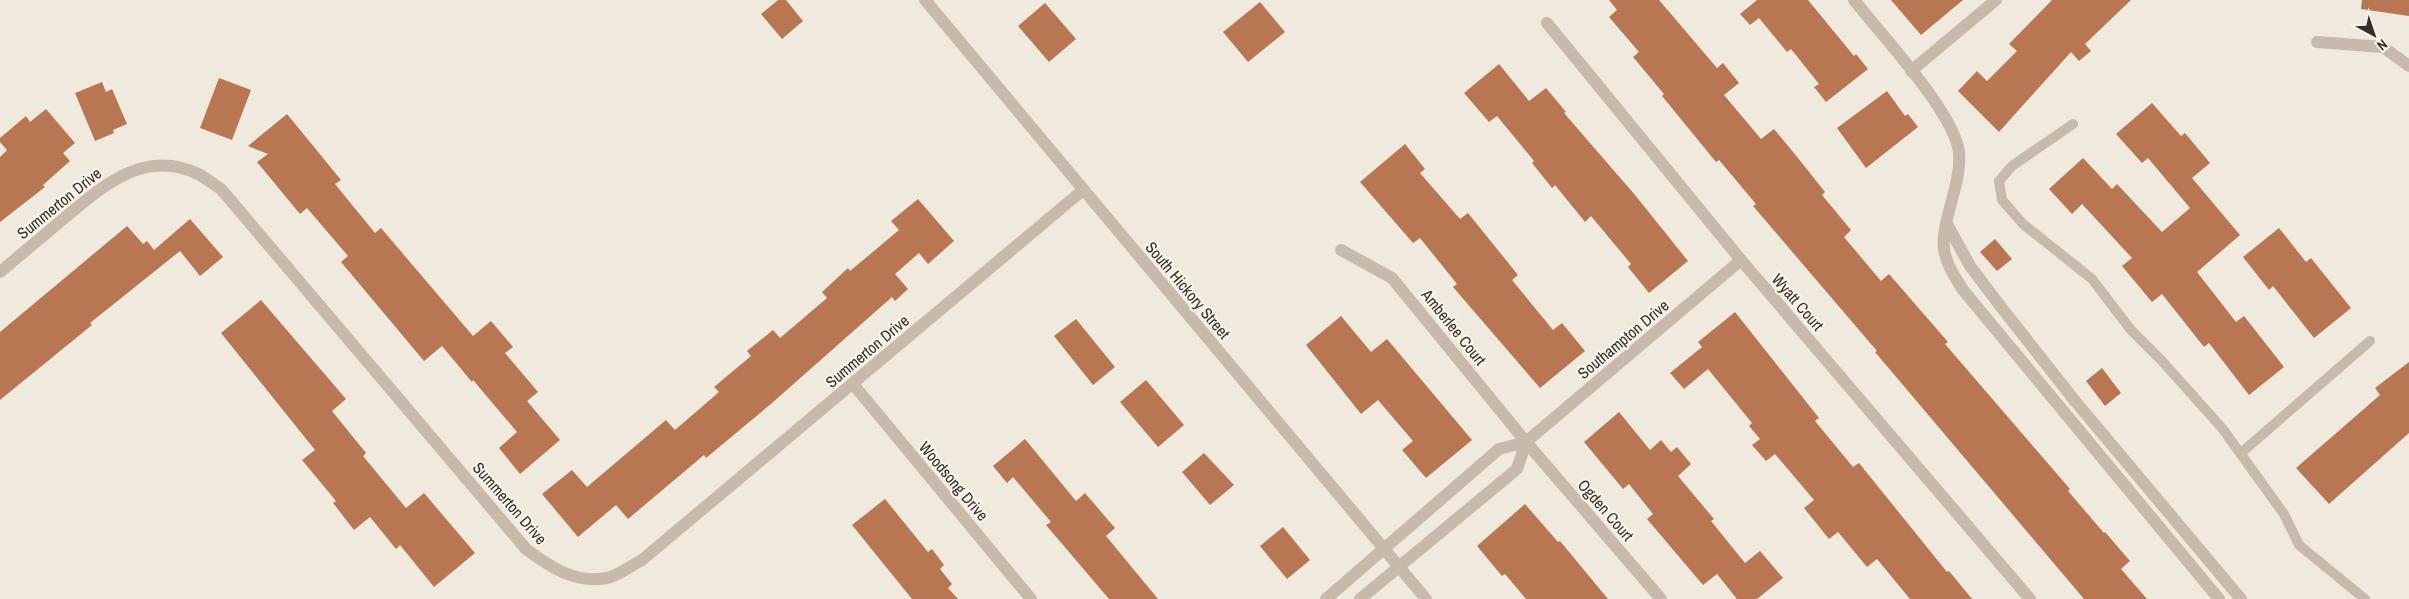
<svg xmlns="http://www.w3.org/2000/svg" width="2409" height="599" font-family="'Archivo Narrow',sans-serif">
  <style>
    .building { fill: #b97653 }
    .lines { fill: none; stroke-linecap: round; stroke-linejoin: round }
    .service { stroke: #c7baab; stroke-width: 10 }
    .minor { stroke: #c7baab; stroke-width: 12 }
    .tertiary { stroke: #c7baab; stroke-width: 12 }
    .labels { text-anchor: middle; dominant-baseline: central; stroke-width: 4.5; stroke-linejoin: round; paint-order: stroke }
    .street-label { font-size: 16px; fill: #352e29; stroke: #f8f3ea }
  </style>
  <rect width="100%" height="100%" fill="#f0e9de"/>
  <g class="building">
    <polygon points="778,0 786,0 803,21 782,39 761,14"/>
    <polygon points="1609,0 1659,0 1717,68 1723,63 1739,83 1724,95 1761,139 1774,129 1798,158 1825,192 1822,195 1851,230 1844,237 1881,281 1889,274 1948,342 1945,344 2070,489 2068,491 2104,533 2105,532 2130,561 2121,569 2147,599 2084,599 1875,352 1877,351 1753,206 1756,204 1719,160 1716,162 1662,96 1664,94 1633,57 1639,52 1609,17 1617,10"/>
    <polygon points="1757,0 1808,0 1854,56 1856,54 1868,69 1826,102 1814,87 1819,84 1791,49 1787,52 1759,18 1750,25 1740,14"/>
    <polygon points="1891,0 1963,0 1921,35"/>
    <polygon points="2052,0 2131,0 2085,44 2091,51 2079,61 2071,52 1999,132 1958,91 1977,71 1987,81 2017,51 2009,44"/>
    <polygon points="2362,0 2409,0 2409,16 2361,9"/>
    <polygon points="1260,2 1285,32 1248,62 1223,32"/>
    <polygon points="1045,3 1076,39 1049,62 1018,26"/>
    <polygon points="1499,64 1529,101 1546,88 1566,112 1564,113 1635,195 1688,261 1649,293 1628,267 1631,264 1591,216 1585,222 1555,185 1552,188 1532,163 1534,161 1497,116 1489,122 1464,93"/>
    <polygon points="219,78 251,90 232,140 200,128"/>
    <polygon points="102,82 106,92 112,89 127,124 113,130 114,133 95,141 75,93"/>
    <polygon points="1887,91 1905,116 1908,114 1918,127 1866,168 1837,128"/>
    <polygon points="2152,103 2181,136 2185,133 2210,163 2192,178 2240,235 2197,272 2236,322 2244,316 2284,367 2249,395 2209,343 2204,347 2162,294 2152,302 2122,266 2132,258 2082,204 2072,214 2049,189 2083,158 2112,189 2117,184 2162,232 2190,208 2148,158 2142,163 2116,134"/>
    <polygon points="46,109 75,143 63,153 70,161 43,185 45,187 0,222 0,157 7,150 0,142 0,138 26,116 30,122"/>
    <polygon points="287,114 341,180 335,184 375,233 381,228 473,336 491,321 513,347 505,353 538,392 527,401 560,440 520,474 499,448 517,432 473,380 472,382 442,346 424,361 341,262 348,256 307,208 300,214 257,162 268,154 248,146"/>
    <polygon points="1405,144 1425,169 1420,173 1460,219 1468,213 1518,275 1512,280 1553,330 1562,323 1585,351 1540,388 1453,287 1457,284 1420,238 1413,243 1360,182"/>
    <polygon points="918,199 954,241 928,264 919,253 895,274 908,289 895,301 892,297 772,403 706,458 704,455 628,519 616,505 578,537 542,494 572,470 587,487 666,420 675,430 719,392 714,387 751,356 747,351 773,330 780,338 827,298 822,292 848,268 850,271 899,230 891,221"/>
    <polygon points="190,219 223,257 200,276 180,251 90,323 92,325 0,400 0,332 127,226 143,244 147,241 154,250"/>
    <polygon points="2279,228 2306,262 2311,258 2351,308 2314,338 2273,286 2269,290 2243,257"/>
    <polygon points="1995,239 2012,259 1997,271 1980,252"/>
    <polygon points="261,300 346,399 332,411 366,453 363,456 406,508 424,493 475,553 434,587 400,545 396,549 370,517 354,530 333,503 336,501 302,460 315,450 221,333"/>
    <polygon points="1735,312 1819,418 1815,421 1853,467 1859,463 1947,572 1949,571 1972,599 1910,599 1877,559 1867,567 1838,532 1829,539 1804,508 1814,500 1775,454 1766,461 1752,445 1760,439 1749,426 1752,423 1708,369 1684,389 1670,373 1702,347 1698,342"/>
    <polygon points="1341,316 1371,352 1387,339 1472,440 1426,478 1402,450 1413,441 1378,400 1361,414 1306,345"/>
    <polygon points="1076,319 1115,367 1093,385 1054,336"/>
    <polygon points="2409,362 2409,433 2329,504 2296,468 2380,395 2375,388"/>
    <polygon points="2102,368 2121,393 2105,406 2086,381"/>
    <polygon points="1146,380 1184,425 1158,447 1120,402"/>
    <polygon points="1619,412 1650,450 1661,440 1671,452 1677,447 1691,464 1678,476 1714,519 1711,521 1745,563 1760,551 1783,578 1757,599 1737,599 1717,574 1703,585 1647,519 1653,514 1629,484 1623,489 1584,442"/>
    <polygon points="1025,439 1076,501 1085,493 1115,528 1106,536 1158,599 1109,599 1046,525 1051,522 1013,477 1007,483 993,466"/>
    <polygon points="1204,453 1234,485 1210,505 1182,472"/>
    <polygon points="885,499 928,552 932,549 944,565 940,569 952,584 948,588 958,599 912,599 852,525"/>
    <polygon points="1525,504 1558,542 1560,541 1608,599 1526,599 1505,574 1502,576 1477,546"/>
    <polygon points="1283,527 1310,560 1287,579 1260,546"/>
  </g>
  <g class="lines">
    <g class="service">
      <polyline points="2073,124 2012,166 1999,181 2002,200 2023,224 2092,279 2131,330 2162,361 2222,428 2284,514 2299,545 2365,599"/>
      <polyline points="2241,453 2370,341"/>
    </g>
    <g class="minor">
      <path d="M1854 0C1880 33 1954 112 1959 152 1962 184 1941 220 1944 249 1946 264 1955 277 1963 290L2219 599"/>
      <polyline points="1547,23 1741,260 2030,599"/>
      <polyline points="2317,42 2383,47 2409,66"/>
      <polyline points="1911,71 1996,0"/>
      <polyline points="1947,224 1970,266 2001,307 2075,401 2241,599"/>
      <polyline points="1341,250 1392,278 1526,442 1661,599"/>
      <path d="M0 272C23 253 45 234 68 215 105 184 146 149 198 174 206 178 213 184 221 189L526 549C550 567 575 584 607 578 618 576 632 565 642 560L1083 190"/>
      <polyline points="853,384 1031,599"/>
      <polyline points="1526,442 1741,260"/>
      <polyline points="1326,599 1499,449 1526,442 1517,469 1360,599"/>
    </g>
    <polyline class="tertiary" points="925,0 1426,599"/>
  </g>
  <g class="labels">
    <g class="street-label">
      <text transform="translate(59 203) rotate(-39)">Summerton Drive</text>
      <text transform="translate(1188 290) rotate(50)">South Hickory Street</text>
      <text transform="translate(1798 302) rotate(49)">Wyatt Court</text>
      <text transform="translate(1454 327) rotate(51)">Amberlee Court</text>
      <text transform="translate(1623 339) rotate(-40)">Southampton Drive</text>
      <text transform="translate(867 351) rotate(-40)">Summerton Drive</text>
      <text transform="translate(954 481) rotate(50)">Woodsong Drive</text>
      <text transform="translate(510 503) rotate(49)">Summerton Drive</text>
      <text transform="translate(1606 510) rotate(49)">Ogden Court</text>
    </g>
  </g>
  <g transform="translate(2374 35) rotate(140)" stroke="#f8f3ea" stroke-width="4" paint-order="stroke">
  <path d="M0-4L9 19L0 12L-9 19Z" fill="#352e29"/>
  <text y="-8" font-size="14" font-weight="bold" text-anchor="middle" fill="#352e29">N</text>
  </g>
</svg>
